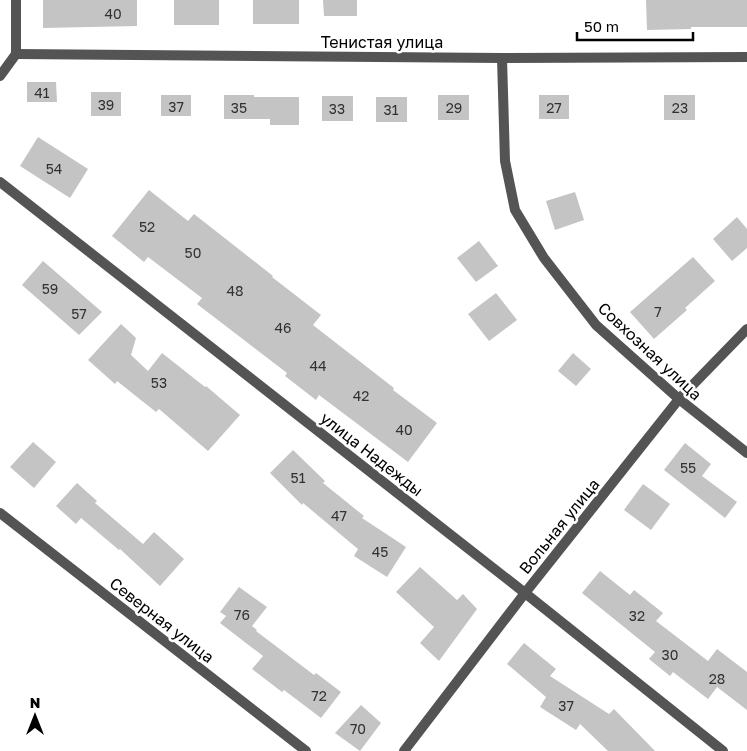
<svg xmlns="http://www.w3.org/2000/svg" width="747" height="751" font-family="'Golos Text',sans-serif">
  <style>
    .building { fill: #c4c4c4 }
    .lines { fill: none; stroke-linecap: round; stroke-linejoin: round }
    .street { stroke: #545454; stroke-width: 10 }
    .labels { text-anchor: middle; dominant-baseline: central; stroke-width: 5; stroke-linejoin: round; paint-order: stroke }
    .number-label { font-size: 14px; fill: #313131 }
    .street-label { font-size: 16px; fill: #000; stroke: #fff }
  </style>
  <rect width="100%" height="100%" fill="#fff"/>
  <g class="building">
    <polygon points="43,0 137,0 137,26 43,28"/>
    <rect x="174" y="0" width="45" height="25"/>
    <rect x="253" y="0" width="46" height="24"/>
    <polygon points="323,0 357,0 357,16 324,16"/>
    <polygon points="646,0 747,0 747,27 691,27 691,29 647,30"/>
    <polygon points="27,82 56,82 57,102 27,102"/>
    <rect x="91" y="92" width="30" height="24"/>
    <rect x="161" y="95" width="30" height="21"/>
    <polygon points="224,95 254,95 254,97 299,97 299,125 270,125 270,119 224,119"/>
    <rect x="438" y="95" width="31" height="25"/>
    <rect x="539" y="95" width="30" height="24"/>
    <rect x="664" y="95" width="31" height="25"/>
    <rect x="322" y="96" width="31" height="25"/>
    <rect x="376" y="97" width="31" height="25"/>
    <polygon points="38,137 88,169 70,198 20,166"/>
    <polygon points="149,190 188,221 194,214 273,276 272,277 321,315 313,325 394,388 393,390 437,423 408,462 319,395 316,400 285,376 287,373 197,304 202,298 148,257 144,262 112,236"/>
    <polygon points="575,192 584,220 555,230 546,201"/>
    <polygon points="737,217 747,229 747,248 732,261 713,239"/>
    <polygon points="479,241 498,266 476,282 457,258"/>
    <polygon points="693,257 715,281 685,308 687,310 654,339 630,312"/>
    <polygon points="43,261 102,312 79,335 22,285"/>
    <polygon points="496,293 517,320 489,341 468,314"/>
    <polygon points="121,324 136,338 131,355 148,371 162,353 205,387 206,386 240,415 208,451 159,409 156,412 117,381 115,384 88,360"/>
    <polygon points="573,353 591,369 576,386 558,371"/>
    <polygon points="33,442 56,462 34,488 10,467"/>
    <polygon points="685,443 711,464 702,476 737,502 725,518 664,470"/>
    <polygon points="293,450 325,481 323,483 364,516 362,518 406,547 387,577 354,556 358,549 303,503 302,505 270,473"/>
    <polygon points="77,483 97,501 95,503 143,544 154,532 184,559 160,586 120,549 119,550 81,518 76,524 56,506"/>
    <polygon points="643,484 670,504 651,530 624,510"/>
    <polygon points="420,567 457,600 463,594 477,609 439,661 420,643 434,627 396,592"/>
    <polygon points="600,571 630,595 634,590 663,613 656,621 708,661 717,649 747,672 747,710 717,687 708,699 673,672 670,676 649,659 655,652 582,593"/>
    <polygon points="239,587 267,607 252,626 257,630 256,631 314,675 316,673 341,692 321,718 284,690 282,692 252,669 263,656 220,623 226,616 220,612"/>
    <polygon points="524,643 556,669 550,676 609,714 614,709 655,751 608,751 580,724 576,730 540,707 546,697 507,664"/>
    <polygon points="361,705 381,723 360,751 335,733"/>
  </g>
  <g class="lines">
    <g class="street">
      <polyline points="16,54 502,58 747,57"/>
      <polyline points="502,58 505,161 515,210 544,258 596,325 679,399 747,453"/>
      <polyline points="0,76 16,54 16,0"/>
      <polyline points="0,182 525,593 723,751"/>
      <polyline points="0,513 306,751"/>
      <polyline points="404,751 525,593 679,399 747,329"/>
    </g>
  </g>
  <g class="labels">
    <g class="number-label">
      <text x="113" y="13">40</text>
      <text x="42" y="92">41</text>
      <text x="106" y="104">39</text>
      <text x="176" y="106">37</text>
      <text x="239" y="107">35</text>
      <text x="454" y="107">29</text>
      <text x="554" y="107">27</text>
      <text x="680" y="107">23</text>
      <text x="337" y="108">33</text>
      <text x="391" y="109">31</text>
      <text x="54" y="168">54</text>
      <text x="147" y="226">52</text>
      <text x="193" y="252">50</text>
      <text x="50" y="288">59</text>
      <text x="235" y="290">48</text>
      <text x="658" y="311">7</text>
      <text x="79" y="313">57</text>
      <text x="283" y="327">46</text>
      <text x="318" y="365">44</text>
      <text x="159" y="382">53</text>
      <text x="361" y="395">42</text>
      <text x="404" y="429">40</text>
      <text x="688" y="467">55</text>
      <text x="298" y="477">51</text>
      <text x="339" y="515">47</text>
      <text x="380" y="551">45</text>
      <text x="242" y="614">76</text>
      <text x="637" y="615">32</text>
      <text x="670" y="654">30</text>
      <text x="717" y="678">28</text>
      <text x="319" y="695">72</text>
      <text x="566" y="705">37</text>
      <text x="358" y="728">70</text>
    </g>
    <g class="street-label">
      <text x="382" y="42">Тенистая улица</text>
      <text transform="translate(650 351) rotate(43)">Совхозная улица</text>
      <text transform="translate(372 454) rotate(38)">улица Надежды</text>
      <text transform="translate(559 526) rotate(-51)">Вольная улица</text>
      <text transform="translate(162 620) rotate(38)">Северная улица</text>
    </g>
  </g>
  <g transform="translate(35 716)" stroke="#ffffff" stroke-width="4" paint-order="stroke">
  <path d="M0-4L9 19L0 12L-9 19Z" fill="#000000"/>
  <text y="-8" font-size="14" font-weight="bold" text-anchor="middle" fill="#000000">N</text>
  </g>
  <path d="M577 32v8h116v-8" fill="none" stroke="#000000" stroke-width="2.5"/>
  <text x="584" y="32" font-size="15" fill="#000000" stroke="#ffffff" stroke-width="4" paint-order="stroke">50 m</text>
</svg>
